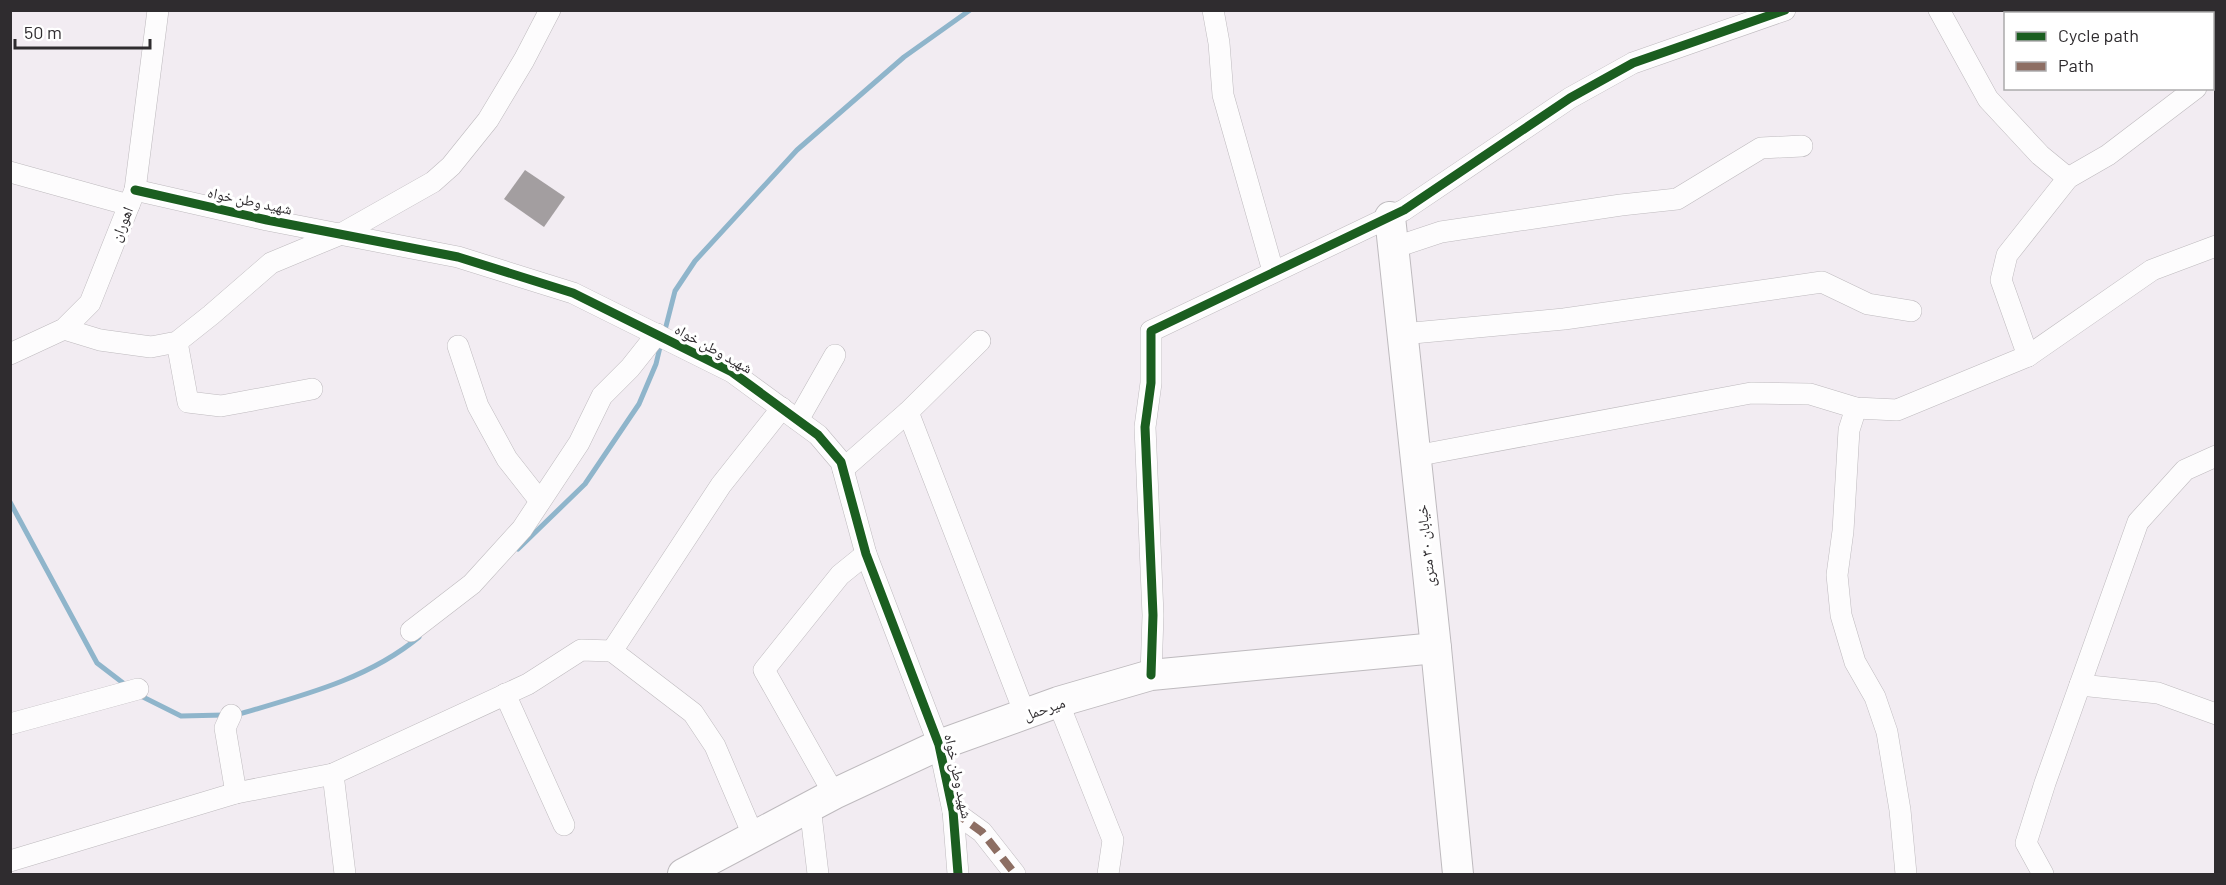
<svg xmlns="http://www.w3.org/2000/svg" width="2226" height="885" font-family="Barlow,'Noto Naskh Arabic',sans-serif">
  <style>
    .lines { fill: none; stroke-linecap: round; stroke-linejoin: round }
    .stream { stroke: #8fb5cb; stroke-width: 5 }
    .building { fill: #a39ea0 }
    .street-casing { stroke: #bebabe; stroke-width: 22 }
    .secondary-casing { stroke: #bebabe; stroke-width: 32 }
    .street { stroke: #fdfcfd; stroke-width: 21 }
    .secondary { stroke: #fdfcfd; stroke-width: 30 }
    .quiet { stroke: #8d6e63; stroke-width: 8; stroke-dasharray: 15 8; stroke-linecap: butt }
    .cycleway-casing { stroke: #fff; stroke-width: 13 }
    .cycleway { stroke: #1b5e20; stroke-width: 9 }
    .labels { text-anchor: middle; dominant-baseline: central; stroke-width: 6; stroke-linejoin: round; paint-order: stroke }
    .street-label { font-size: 15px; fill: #2f2c2f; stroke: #fff }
  </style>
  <rect width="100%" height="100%" fill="#f2ecf2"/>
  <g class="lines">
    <g class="stream">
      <polyline points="664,334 675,291 695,261 797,150 904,57 970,10"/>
      <polyline points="10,502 97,663 127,686"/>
      <polyline points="518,549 585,484 639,404 656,364 661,343"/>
      <polyline points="139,695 181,716 224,715"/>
      <path d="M236 715C300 696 367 680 419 637"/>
    </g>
  </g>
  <polygon class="building" points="525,170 565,197 544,227 504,199"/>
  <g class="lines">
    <g class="street-casing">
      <g id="street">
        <polyline points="1213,10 1219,43 1223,95 1273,271"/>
        <polyline points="1939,10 1988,99 2040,155 2068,178"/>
        <polyline points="2141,10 2142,14"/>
        <polyline points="2212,77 2216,75"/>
        <polyline points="10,172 129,205"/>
        <polyline points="135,190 267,220 458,257 573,293 732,372 818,435 841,462 866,554 939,745 953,811 958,874"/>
        <polyline points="1393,248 1441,232 1621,205 1677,199 1761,148 1802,146"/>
        <polyline points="64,329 100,340 151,347 177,342 211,315 271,263 341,234 433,182 451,166 488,120 524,60 550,10"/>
        <polyline points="1402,334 1564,319 1822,282 1868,304 1911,311"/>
        <polyline points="177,342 188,402 221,406 312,389"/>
        <polyline points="458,346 478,406 507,459 540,501"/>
        <polyline points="10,354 64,329 90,303 135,190 158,10"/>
        <polyline points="2028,356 2001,280 2007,255 2068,178 2108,155 2196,88"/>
        <polyline points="1856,408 1849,430 1843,531 1837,575 1841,615 1855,662 1875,697 1887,732 1900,810 1906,874"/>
        <polyline points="908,412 1025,714"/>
        <polyline points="798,420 835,355"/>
        <polyline points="1415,456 1751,393 1810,394 1856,408 1897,410 2028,356 2152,270 2216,246"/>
        <polyline points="843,469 908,412 980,341"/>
        <polyline points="411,631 472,584 522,529 579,443 602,396 630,368 657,334"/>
        <polyline points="1151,675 1153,615 1145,427 1151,383 1151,331 1404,210 1570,98 1633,63 1785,10"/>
        <polyline points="2080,685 2158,693 2216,714"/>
        <polyline points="505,694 564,825"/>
        <polyline points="1058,702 1113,840 1108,874"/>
        <polyline points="231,715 225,728 236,793"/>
        <polyline points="10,724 138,689"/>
        <polyline points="333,774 345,874"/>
        <polyline points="834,794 764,670 840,575 866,554"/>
        <polyline points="810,806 818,874"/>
        <polyline points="953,811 982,832 1015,874"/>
        <polyline points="753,835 715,746 693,713 612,651 721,485 782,408"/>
        <polyline points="10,861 236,793 333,774 528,684 581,650 612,651"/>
        <polyline points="2043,874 2026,843 2045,783 2138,522 2185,470 2216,456"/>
      </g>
    </g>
    <g class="secondary-casing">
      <g id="secondary">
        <polyline points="1390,217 1436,648 1458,874"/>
        <polyline points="683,874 834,794 939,745 1058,702 1151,675 1436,648"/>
      </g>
    </g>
    <use href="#street" class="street"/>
    <use href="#secondary" class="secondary"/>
    <polyline class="quiet" points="953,811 982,832 1015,874"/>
    <g class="cycleway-casing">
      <g id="cycleway">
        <polyline points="135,190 267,220 458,257 573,293 732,372 818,435 841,462 866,554 939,745 953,811 958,874"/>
        <polyline points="1151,675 1153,615 1145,427 1151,383 1151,331 1404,210 1570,98 1633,63 1785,10"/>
      </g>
    </g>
    <use href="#cycleway" class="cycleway"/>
  </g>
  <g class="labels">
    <g class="street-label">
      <text transform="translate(250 200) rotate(12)">شهید وطن خواه</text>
      <text transform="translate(121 224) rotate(-68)">اهوران</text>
      <text transform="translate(714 348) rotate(29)">شهید وطن خواه</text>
      <text transform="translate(1425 546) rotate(-96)">خیابان ۳۰ متری</text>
      <text transform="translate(1044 708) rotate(-19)">میرحمل</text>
      <text transform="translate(959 776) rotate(78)">شهید وطن خواه</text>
    </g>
  </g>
  <rect width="2226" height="885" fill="none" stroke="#2f2c2f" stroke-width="24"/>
  <rect x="2004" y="12" width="210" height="78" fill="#ffffff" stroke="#acabac" stroke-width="1.5"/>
  <rect x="2016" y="32" width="30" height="9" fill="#1b5e20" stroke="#acabac" stroke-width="1.5"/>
  <text x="2058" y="42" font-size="18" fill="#2f2c2f">Cycle path</text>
  <rect x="2016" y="62" width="30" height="9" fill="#8d6e63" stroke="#acabac" stroke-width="1.5"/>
  <text x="2058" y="72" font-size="18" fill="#2f2c2f">Path</text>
  <path d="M15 39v9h135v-9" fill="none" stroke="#2f2c2f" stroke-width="3"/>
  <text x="24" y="39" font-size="18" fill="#2f2c2f" stroke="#ffffff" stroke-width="4.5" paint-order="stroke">50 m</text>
</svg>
